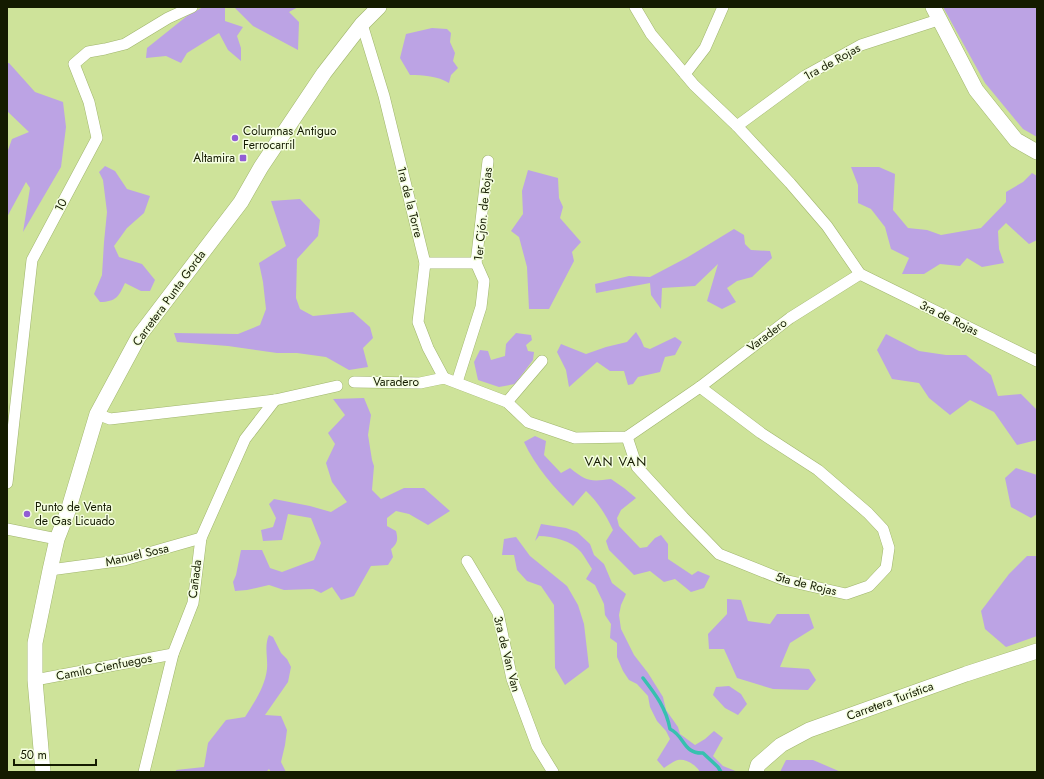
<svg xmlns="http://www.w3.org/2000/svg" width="1044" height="779" font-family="Jost,sans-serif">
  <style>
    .green { fill: #bca3e4 }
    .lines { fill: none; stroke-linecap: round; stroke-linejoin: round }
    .stream { stroke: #37c1af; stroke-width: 3.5 }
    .minor-casing { stroke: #a0b56d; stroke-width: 12 }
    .secondary-casing { stroke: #a0b56d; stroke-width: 16 }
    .minor { stroke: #fff; stroke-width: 11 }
    .secondary { stroke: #fff; stroke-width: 15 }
    .poi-dot { fill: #925dd5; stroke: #f5fee1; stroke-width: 1.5 }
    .labels { text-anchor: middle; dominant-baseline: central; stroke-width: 3; stroke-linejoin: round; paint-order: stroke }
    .street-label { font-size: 12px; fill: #141b00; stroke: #f5fee1 }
    .poi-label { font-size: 12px; fill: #141b00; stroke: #f5fee1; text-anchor: start }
    .neighbourhood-label { font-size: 13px; letter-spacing: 1px; fill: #141b00; stroke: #f5fee1 }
  </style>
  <rect width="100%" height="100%" fill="#cee39a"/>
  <g class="green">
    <polygon points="203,7 225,7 225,21 243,27 237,36 241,48 241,61 228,50 219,33 187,53 181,63 166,56 146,58 147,48 187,16"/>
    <polygon points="234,7 298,7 289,12 299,22 298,50 253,26"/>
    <polygon points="943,7 1037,7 1037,137 1023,129 985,83"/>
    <path d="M432 28 447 29 451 33 450 42 455 53 453 61 458 68 451 75 449 83C438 76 423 75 410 75L400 58 406 34Z"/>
    <polygon points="7,63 9,63 35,92 63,102 66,127 61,167 23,232 30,188 26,182 7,217 7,153 12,139 29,132 7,111"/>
    <path d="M105 166 115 171 127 189 150 196 144 213 127 228 114 246 119 257 142 264 155 280 150 291H141L125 283C119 296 116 302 100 302L94 294 102 275 104 242 107 212 103 180 99 172Z"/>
    <polygon points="851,167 879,167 895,174 893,210 908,228 927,230 941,235 981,228 1006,202 1006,192 1023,182 1032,173 1037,176 1037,240 1029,244 1006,223 998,231 999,249 1004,263 982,267 967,258 960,266 940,264 924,274 902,274 909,258 891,249 885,227 871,209 858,203 858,185"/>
    <polygon points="528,170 558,178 559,198 563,207 560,218 581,242 572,252 574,261 549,309 529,309 527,267 519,237 511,231 523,214 522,191"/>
    <polygon points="300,199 320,220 318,236 297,259 296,298 300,309 313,316 353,312 370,327 373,338 363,348 368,367 349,370 326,357 297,353 277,353 228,346 177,342 174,333 238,334 260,325 266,309 263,282 259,263 286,246 271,201"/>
    <polygon points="734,229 744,235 745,244 751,250 770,251 772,258 752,277 737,281 727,288 736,302 722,309 707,301 718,264 695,286 662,288 661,309 651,295 650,283 596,293 595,284 629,276 650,277 688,257"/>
    <polygon points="636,332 641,340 644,347 650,349 675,337 682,342 675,355 665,357 660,372 638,377 633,384 628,385 624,371 610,371 597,362 569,387 566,370 557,352 561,344 586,354 606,347 627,342"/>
    <polygon points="516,333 531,335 532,340 526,345 528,351 534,352 533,360 515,384 499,387 478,380 474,362 480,350 488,351 491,360 505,356 506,344"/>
    <polygon points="886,334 919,351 946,355 966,355 991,375 998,396 1021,394 1037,410 1037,440 1017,445 994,412 970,400 950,415 929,398 919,383 892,379 877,350"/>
    <path d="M364 398 371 415 368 435 372 460 374 466 372 490 381 499 404 488H424L450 511 428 525 409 514 396 511 387 518V526L396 531C398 539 398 543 391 549L393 557 388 565 371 566 354 596 341 600 332 587 321 593 313 589 284 590 269 585 247 590 235 591 233 582 236 575 241 550H262L270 568 282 572 314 560 321 543 311 518 288 514 282 540 263 541 261 530 273 527 276 518 269 504 274 499 310 506 331 512 347 502 332 482 326 463 335 444 328 433 345 415 333 399Z"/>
    <path d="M535 436 546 441 544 455 561 473 570 468C586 481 590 482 611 479L624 488 636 498 621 510 617 518 619 526 640 548 647 547 655 538 661 535 668 544V559L692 575 698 571 710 576 704 588 691 592 675 579 664 582 650 571 634 575 609 550 606 541 613 530C606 515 598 502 586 491L573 506C554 488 535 466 524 442Z"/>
    <polygon points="1016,468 1037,475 1037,514 1031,518 1011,507 1005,478"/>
    <path d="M541 524 566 528 577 532 590 544 594 555 604 564 612 583 626 594 621 605 619 615 621 629 634 655 648 673 663 697 666 710 678 727 680 734 695 745 705 739 714 731 723 738 713 756 723 766 738 772H700C697 766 686 758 678 760 674 761 668 765 664 768L657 760 670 739 666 731 657 721 650 707 648 696 637 684 629 680 623 671 617 657V643L610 638 611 624 605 615 604 604 595 585 586 579 592 569C588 563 585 557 581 552 572 541 553 536 539 536L535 541Z"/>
    <polygon points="516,537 530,556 567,586 578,605 584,624 589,667 565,685 555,668 554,605 541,586 527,581 517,570 514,555 502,555 504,539"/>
    <polygon points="1027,556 1037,556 1037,636 1006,647 985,629 981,611 1009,574"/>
    <polygon points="727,599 741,600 748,621 770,624 777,614 809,614 814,628 790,643 780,667 809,669 816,680 808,690 773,689 737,678 724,649 709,649 708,634 727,614"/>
    <path d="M269 635 273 637 281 653 287 659 291 667 288 682 265 715 281 716 287 730 285 745 281 762 286 772H271L269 769 266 772H176V770L204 767 208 743 226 720 245 717C254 703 265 687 267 669 268 657 264 646 269 635Z"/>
    <polygon points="729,686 741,694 747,704 738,715 725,708 713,695 716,687"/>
    <polygon points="786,760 813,760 841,772 780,772"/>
  </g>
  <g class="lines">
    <path class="stream" d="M643 678C656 695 666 708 670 729 685 736 683 754 703 753L718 767 721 772"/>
    <g class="minor-casing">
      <g id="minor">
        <polyline points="635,7 651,34 694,85 737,126 790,183 827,226 860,274 1037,361"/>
        <polyline points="362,24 384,96 425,263 418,322 428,348 444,378"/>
        <polyline points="685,74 705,48 723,7"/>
        <polyline points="737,126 805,76 861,45 938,20"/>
        <polyline points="425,263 476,263"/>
        <polyline points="354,382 420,383 444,378 507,402 528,422 575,438 627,437 700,387 790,318 860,274"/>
        <polyline points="457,382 481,307 484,281 476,263 488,161"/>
        <polyline points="507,402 542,361"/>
        <polyline points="97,414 110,419 275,400 337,386"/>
        <polyline points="627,437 637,467 683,517 719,554 784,580 846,594 869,586 886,568 889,548 883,529 868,513 818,470 761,433 700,387"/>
        <polyline points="7,483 32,260 97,138 89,102 74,64 88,52 105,49 125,44 168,18 192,7"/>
        <polyline points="7,529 57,539"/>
        <polyline points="467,561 498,613 512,679 537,746 553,772"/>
        <polyline points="50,570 124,560 201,538"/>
        <polyline points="35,680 173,654"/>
        <polyline points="144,772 173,654 193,603 201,538 245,439 275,400"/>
      </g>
    </g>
    <g class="secondary-casing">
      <g id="secondary">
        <polyline points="933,7 976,90 1016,140 1037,152"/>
        <polyline points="43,772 35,680 35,643 50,570 57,539 68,511 97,414 139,336 241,202 261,167 324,73 362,24 379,7"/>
        <polyline points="756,772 758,765 781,745 809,730 966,674 1037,651"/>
      </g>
    </g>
    <use href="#minor" class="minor"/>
    <use href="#secondary" class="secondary"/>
  </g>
  <g class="poi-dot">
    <circle cx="235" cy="138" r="4"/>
    <rect x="239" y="154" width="8" height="8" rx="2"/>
    <circle cx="27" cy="514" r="4"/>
  </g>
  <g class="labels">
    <g class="street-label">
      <text transform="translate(832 62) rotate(-29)">1ra de Rojas</text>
      <text transform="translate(410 202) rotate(76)">1ra de la Torre</text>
      <text transform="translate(61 205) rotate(-62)">10</text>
      <text transform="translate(483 214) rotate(-84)">1er Cjón. de Rojas</text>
      <text transform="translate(169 298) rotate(-54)">Carretera Punta Gorda</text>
      <text transform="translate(949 318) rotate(26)">3ra de Rojas</text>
      <text transform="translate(767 335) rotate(-37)">Varadero</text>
      <text x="396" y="382">Varadero</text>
      <text transform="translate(137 555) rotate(-13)">Manuel Sosa</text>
      <text transform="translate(195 579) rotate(-83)">Cañada</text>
      <text transform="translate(806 584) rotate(14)">5ta de Rojas</text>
      <text transform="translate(507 654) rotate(76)">3ra de Van Van</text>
      <text transform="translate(104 667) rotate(-11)">Camilo Cienfuegos</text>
      <text transform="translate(890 701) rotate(-20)">Carretera Turística</text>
    </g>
    <g class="poi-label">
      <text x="243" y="131">Columnas Antiguo<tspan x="243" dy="14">Ferrocarril</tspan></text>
      <text x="235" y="158" text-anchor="end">Altamira</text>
      <text x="35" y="507">Punto de Venta<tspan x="35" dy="14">de Gas Licuado</tspan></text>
    </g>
    <g class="neighbourhood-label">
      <text x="616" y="461">VAN VAN</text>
    </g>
  </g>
  <rect width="1044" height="779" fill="none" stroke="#141b00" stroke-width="16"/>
  <path d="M14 759v6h82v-6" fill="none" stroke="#141b00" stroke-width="2"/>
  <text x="20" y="759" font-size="12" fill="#141b00" stroke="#f5fee1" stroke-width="3" paint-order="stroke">50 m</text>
</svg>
